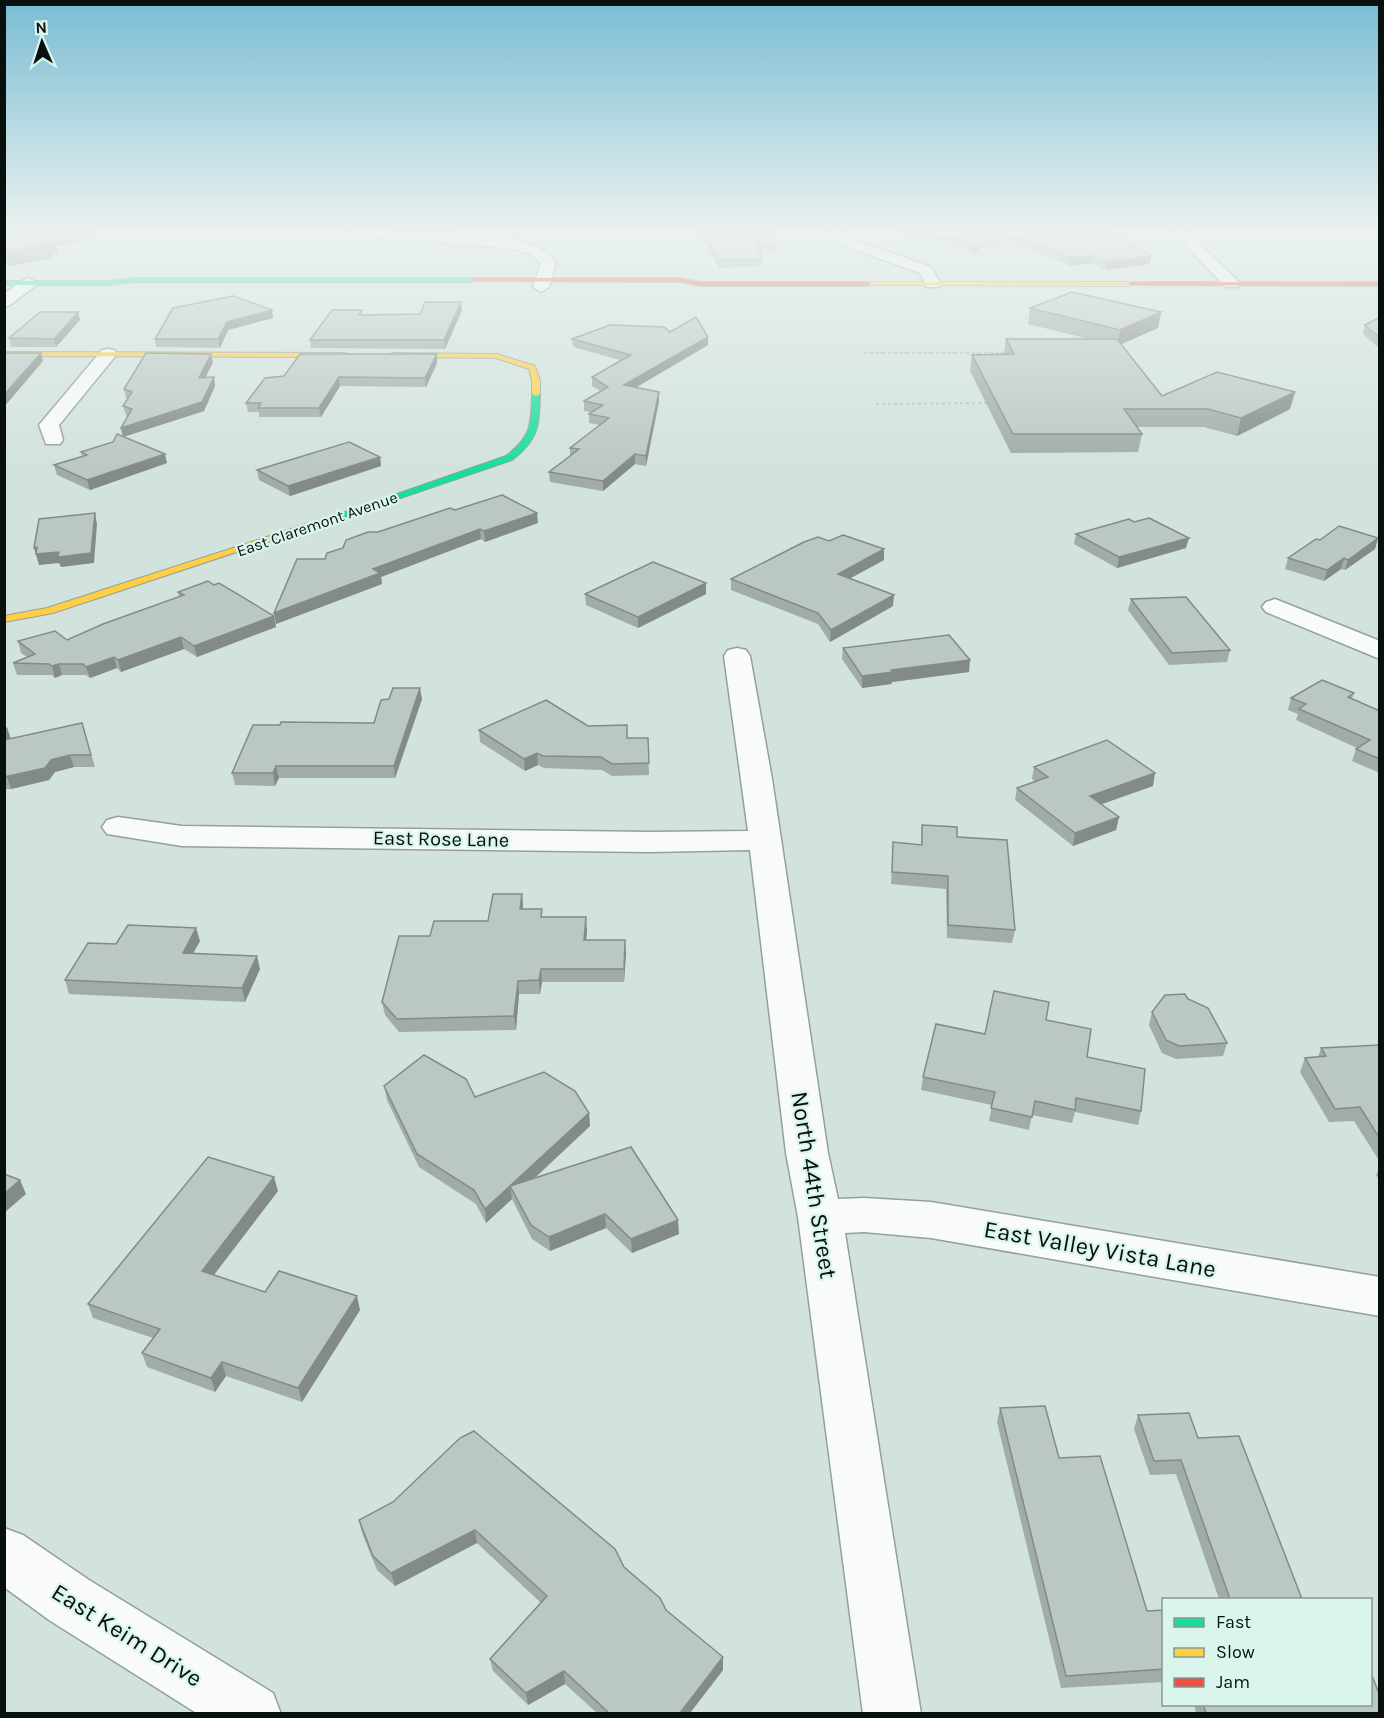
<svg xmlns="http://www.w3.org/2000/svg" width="1384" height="1718" font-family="Karla,sans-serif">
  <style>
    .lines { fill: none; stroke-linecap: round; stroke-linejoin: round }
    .street-casing { stroke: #94a09c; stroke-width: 3 }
    .fast-casing { stroke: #94a09c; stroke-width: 2 }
    .slow-casing { stroke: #94a09c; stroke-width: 2 }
    .jam-casing { stroke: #94a09c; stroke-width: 2 }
    .path-far1 { stroke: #bbc1bf; stroke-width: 1.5; stroke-dasharray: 2 2; stroke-linecap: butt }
    .path { stroke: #bbc1bf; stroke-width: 2; stroke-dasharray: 3 3; stroke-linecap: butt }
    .street { fill: #f8fbfa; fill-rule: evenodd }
    .fast { fill: #16e098; fill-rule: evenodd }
    .slow { fill: #ffcf43; fill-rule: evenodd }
    .jam { fill: #f24e42; fill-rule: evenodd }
    .wall { fill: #a1aba8 }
    .shaded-wall { fill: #838b88 }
    .building { fill: #bbc7c3; stroke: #838b88; stroke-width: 1.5 }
    .labels { text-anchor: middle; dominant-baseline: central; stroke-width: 4.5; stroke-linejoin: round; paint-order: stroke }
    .far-street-label { font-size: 16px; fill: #07100d; stroke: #d9f5ec }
    .street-label { font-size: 20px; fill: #07100d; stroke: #d9f5ec }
    .near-street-label { font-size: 24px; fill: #07100d; stroke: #d9f5ec }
  </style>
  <rect width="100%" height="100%" fill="#d2e2dc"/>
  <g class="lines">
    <g class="street-casing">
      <g id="street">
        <path d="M343 228C367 228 390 231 413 232 452 234 531 229 556 262L549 287 541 292 533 287 541 263 530 254 511 248 370 237 345 231Z"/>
        <polygon points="824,228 841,228 860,242 931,267 941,284 939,287 927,287 920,273 850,248"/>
        <polygon points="1168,228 1183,228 1238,281 1240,284 1238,287 1226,287"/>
        <polygon points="29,278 37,283 35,286 10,305 4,307 4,294 23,280"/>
        <polygon points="108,349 114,350 117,354 59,425 63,440 60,444 46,444 39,425 102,350"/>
        <polygon points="1275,599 1380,641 1380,659 1266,612 1262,607 1266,602"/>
        <polygon points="737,648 746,650 750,656 772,779 828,1153 838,1199 864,1198 931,1202 1380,1277 1380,1316 931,1238 864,1232 845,1233 921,1714 863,1714 798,1217 786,1153 750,850 650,852 182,846 107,834 102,827 107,820 118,817 182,826 650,832 748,831 724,656 728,650"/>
        <polygon points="4,1528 23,1535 89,1580 273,1693 281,1714 198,1714 49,1620 4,1587"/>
      </g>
    </g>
    <g class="fast-casing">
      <g id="fast">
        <polygon points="135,278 474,278 477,280 474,282 135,282 110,285 4,285 4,281 110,281"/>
        <path d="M536 392 540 394C539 427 539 439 512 460L316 527 308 525 506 456C532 436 531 425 532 394Z"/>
      </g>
    </g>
    <g class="slow-casing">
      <g id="slow">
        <polygon points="868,282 1130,282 1133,284 1130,286 866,285"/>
        <polygon points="4,352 345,353 349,355 345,357 4,356"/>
        <polygon points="393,353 497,354 535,366 540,380 540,394 536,396 532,394 532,380 529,369 496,358 390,357 389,355"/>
        <polygon points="310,523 318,525 53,613 4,622 4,616 47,608"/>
      </g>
    </g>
    <g class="jam-casing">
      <g id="jam">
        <polygon points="474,278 679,278 702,282 868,282 871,284 868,286 702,286 679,282 472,281"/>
        <polygon points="1130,282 1380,282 1380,286 1128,285"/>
      </g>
    </g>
    <polyline class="path-far1" points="864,353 1006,353"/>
    <g class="path">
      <polyline points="864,353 1006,353"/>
      <polyline points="876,404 991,403"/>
    </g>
    <use href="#street" class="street"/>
    <use href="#fast" class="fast"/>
    <use href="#slow" class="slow"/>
    <use href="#jam" class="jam"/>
  </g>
  <g class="wall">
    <polygon points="4,228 93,228 96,239 56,246 58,253 52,255 53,258 10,266 4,262"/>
    <polygon points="697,228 769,228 776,243 776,251 759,251 762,259 761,266 719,268"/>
    <polygon points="899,228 979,228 983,231 1151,256 1150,264 1106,270 1092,263 1069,266 1026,246 997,242 998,243 997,250 980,248 973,255 963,246 904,240 904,238 903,237"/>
    <polygon points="1030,308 1161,312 1158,328 1121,344 1162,396 1295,392 1290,409 1237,436 1204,427 1137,427 1142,434 1138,452 1011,453 970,371 972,355 1004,354 1006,339 1089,339 1028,324"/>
    <polygon points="272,310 273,318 228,330 220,348 156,347 155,339"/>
    <polygon points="462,310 445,349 311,348 310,340 362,315 420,314"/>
    <polygon points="78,312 80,320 56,347 11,347 9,338"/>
    <polygon points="1380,317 1380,349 1363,334 1365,325"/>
    <polygon points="670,332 708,337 708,345 636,387 659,401 646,466 635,464 603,491 550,482 549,472 570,456 570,448 599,425 589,423 589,414 592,412 584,411 584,401 601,391 592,386 592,377 620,360 573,347 572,339"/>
    <polygon points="213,362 205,378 214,377 215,386 204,411 123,437 167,463 90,490 57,475 54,465 82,456 81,452 113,442 123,437 121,428 128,416 126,415 123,406 128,399 126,398 124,389"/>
    <polygon points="437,363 426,387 340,386 321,417 259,417 259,412 248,412 246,403 265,378"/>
    <polygon points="380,457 381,466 290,496 259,480 257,470"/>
    <polygon points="455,510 538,523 485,542 481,539 381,577 382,584 276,624 274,613 325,559 343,548 378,532"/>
    <polygon points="1134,522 1186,548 1117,568 1074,544 1076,534"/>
    <polygon points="1378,538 1375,549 1345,570 1341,569 1324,581 1285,569 1288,558 1320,540"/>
    <polygon points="884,560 850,578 893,606 830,642 818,624 731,590 731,579"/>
    <polygon points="178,592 274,616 276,627 197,657 184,649 121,672 117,668 90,678 86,675 62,675 55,678 52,675 17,675 13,663 27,657 21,653 18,641 67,640 179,597"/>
    <polygon points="585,594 706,594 638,628 586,605"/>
    <polygon points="1131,599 1230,650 1227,662 1169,665 1128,610"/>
    <polygon points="843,648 969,672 892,682 891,684 862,688 842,659"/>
    <polygon points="1354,693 1352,699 1380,711 1380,773 1352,761 1356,749 1357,748 1296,720 1298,714 1288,710 1291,698"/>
    <polygon points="422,699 395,778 279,778 275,786 235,785 232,773 280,725 374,723"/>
    <polygon points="82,723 95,767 74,767 55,772 49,780 11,789 4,789 4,727 11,739"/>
    <polygon points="588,726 627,738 648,738 649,775 612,776 602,770 544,768 538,765 525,771 480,742 479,730"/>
    <polygon points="1034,767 1153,786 1101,804 1119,817 1116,830 1073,846 1015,800 1017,788 1036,782 1032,779"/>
    <polygon points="922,825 957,837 1015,930 1012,943 947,938 946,889 891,884 893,842 921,845"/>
    <polygon points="522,894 523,909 543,917 587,930 586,940 626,953 624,982 542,982 540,994 519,994 516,1030 399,1032 385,1015 382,1002 430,936 488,921"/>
    <polygon points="196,928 200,941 193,953 260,969 245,1002 69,994 65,980 116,944"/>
    <polygon points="1152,1012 1227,1043 1223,1056 1176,1059 1162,1053 1149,1025"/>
    <polygon points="1046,1020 1087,1057 1141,1111 1138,1125 1075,1112 1072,1123 1032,1115 1029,1130 989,1121 992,1105 921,1090 923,1077 985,1034"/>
    <polygon points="1380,1045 1380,1162 1354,1121 1329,1122 1300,1072 1305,1058 1318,1057 1321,1048"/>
    <polygon points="384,1086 475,1097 589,1113 590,1126 535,1178 679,1234 632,1253 606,1228 550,1251 532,1239 512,1199 486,1223 476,1204 419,1167 387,1100"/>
    <polygon points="1380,1167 1380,1181 1376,1175"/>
    <polygon points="278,1191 214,1275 265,1292 360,1310 302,1402 226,1376 215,1392 147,1367 142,1353 153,1338 93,1318 88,1304"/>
    <polygon points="1000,1408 1147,1611 1164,1610 1164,1682 1061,1688 997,1422"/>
    <polygon points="1138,1415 1198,1438 1302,1599 1219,1599 1176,1474 1150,1475 1134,1429"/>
    <polygon points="393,1502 624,1567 666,1610 723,1657 723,1670 690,1713 597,1713 565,1684 528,1705 493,1671 490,1659 541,1603 477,1543 395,1586 377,1570 362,1533 359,1520"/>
    <polygon points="1194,1704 1371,1704 1380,1713 1196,1713"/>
  </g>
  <g class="shaded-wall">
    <polygon points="72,228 93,228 96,239 56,246 58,253 52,255 53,258 10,266 6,251 43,233"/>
    <polygon points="981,241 980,248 973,255 974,248"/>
    <polygon points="1094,256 1092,263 1069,266 1070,258"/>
    <polygon points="1151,256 1150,264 1106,270 1107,262"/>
    <polygon points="461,302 462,310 445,349 444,340"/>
    <polygon points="272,310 273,318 228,330 220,348 218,339 227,322"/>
    <polygon points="78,312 80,320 56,347 54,339"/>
    <polygon points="1161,312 1158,328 1117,346 1120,330"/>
    <polygon points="708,337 708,345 625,394 624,385"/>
    <polygon points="41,353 43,361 4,407 4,395"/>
    <polygon points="211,354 213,362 201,387 199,378"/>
    <polygon points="437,354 437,363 426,387 425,378"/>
    <polygon points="214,377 215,386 204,411 123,437 121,428"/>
    <polygon points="339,377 340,386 321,417 319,408"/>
    <polygon points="659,392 659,401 646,466 646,456"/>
    <polygon points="1295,392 1290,409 1237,436 1241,418"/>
    <polygon points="165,454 167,463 90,490 87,480"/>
    <polygon points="635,454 635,464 603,491 603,481"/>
    <polygon points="380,457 381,466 290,496 288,486"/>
    <polygon points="95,513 97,524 94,563 61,567 59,563 39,565 34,548"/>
    <polygon points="537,513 538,523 485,542 484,531"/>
    <polygon points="480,529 481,539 381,577 382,584 276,624 274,613 373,569"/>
    <polygon points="1189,538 1186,548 1117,568 1119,557"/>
    <polygon points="1378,538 1375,549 1345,570 1348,560"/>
    <polygon points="884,549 884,560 838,585 838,574"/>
    <polygon points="1344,558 1341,569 1324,581 1327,570"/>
    <polygon points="706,583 706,594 638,628 638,617"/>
    <polygon points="894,595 893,606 830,642 831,630"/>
    <polygon points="274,616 276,627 197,657 194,646"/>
    <polygon points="181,637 184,649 121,672 118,660"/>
    <polygon points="114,657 117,668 90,678 86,667"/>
    <polygon points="970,660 969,672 892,682 891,684 862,688 862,676 891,670"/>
    <polygon points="59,664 62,675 55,678 52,666"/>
    <polygon points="420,688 422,699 395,778 394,766"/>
    <polygon points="7,727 11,739 4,748 4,730"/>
    <polygon points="537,753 538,765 525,771 524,759"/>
    <polygon points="70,755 74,767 55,772 49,780 11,789 7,777 51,760"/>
    <polygon points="276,766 279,778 275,786 273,773"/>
    <polygon points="1155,773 1153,786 1088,809 1090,796"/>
    <polygon points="1119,817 1116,830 1073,846 1075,833"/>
    <polygon points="522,894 523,906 521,922 520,909"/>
    <polygon points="586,917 587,930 585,953 584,940"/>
    <polygon points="196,928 200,941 186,966 183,953"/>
    <polygon points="625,940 626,953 624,982 624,969"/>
    <polygon points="257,956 260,969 245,1002 242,988"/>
    <polygon points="541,969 542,982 540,994 539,980"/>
    <polygon points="518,981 519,994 516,1030 514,1016"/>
    <polygon points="589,1113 590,1126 515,1196 510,1186 512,1199 486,1223 485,1209"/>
    <polygon points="274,1177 278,1191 206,1285 202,1271"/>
    <polygon points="20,1180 26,1194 4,1213 4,1194"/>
    <polygon points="605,1214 606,1228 550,1251 549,1237"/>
    <polygon points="678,1220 679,1234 632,1253 631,1239"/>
    <polygon points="357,1296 360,1310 302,1402 298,1388"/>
    <polygon points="222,1362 226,1376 215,1392 211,1378"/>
    <polygon points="475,1530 477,1543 395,1586 391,1573"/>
    <polygon points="723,1657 723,1670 690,1713 680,1713"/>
    <polygon points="564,1671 565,1684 528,1705 526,1693"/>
  </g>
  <g class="building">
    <polygon points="4,228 72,228 43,233 55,239 44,241 49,244 6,251 4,250"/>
    <polygon points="701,228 769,228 776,243 757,243 762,259 719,260"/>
    <polygon points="903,228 979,228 983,231 985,228 1105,228 1151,256 1107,262 1094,256 1070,258 1027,239 985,233 998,243 981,241 974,248 963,239 905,233 907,231 904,230"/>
    <polygon points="1072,292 1161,312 1120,330 1030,308"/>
    <polygon points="233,296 272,310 227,322 218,339 155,339 173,308"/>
    <polygon points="425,302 461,302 444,340 310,340 332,310 362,310 359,315 420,314"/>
    <polygon points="40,312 78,312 54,339 9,338"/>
    <polygon points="696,317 708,337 624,385 659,392 646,456 635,454 603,481 549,472 579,449 570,448 609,418 589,414 603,405 584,401 608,387 592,377 631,355 572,339 610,325 664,327 670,332"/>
    <polygon points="1380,317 1380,338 1365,325"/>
    <polygon points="1006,339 1117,339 1162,396 1217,372 1295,392 1241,418 1208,409 1124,409 1142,434 1013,434 972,355 1014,354"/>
    <polygon points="4,353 41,353 4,395"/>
    <polygon points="146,353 211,354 199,378 214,377 202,402 121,428 132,409 123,406 132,392 124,389"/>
    <polygon points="300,354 437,354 425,378 339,377 319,408 258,408 261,403 246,403 265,378 284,376"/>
    <polygon points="117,434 165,454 87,480 54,465 87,455 81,452 113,442"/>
    <polygon points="349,442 380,457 288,486 257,470"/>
    <polygon points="502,495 537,513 484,531 480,529 373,569 380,573 274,613 297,559 325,559 327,553 343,548 346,540 368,532 378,532 450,508 455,510"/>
    <polygon points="95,513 91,553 58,557 59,552 36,554 37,547 34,548 39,519"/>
    <polygon points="1149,518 1189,538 1119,557 1076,534 1129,519 1134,522"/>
    <polygon points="1339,526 1378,538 1348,560 1344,558 1327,570 1288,558 1316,539 1320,540"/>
    <polygon points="843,535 884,549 838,574 894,595 831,630 818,613 731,579 804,542 818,537 829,541"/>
    <polygon points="653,562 706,583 638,617 585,594"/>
    <polygon points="208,581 214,585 219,583 274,616 194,646 181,637 118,660 114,657 86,667 83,664 59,664 52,666 49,664 13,663 35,654 18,641 55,631 67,640 103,624 184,595 178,592"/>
    <polygon points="1186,597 1230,650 1172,653 1131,599"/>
    <polygon points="949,635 970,660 891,670 893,672 862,676 843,648"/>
    <polygon points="1322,680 1354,693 1348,697 1380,711 1380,759 1356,749 1370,740 1299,709 1306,704 1291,698"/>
    <polygon points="393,688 420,688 394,766 276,766 273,773 232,773 253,725 280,725 281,722 374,723 381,700 389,699"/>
    <polygon points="546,700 588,726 627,725 627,738 648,738 649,763 612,764 601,757 543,756 537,753 524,759 479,730"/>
    <polygon points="82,723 91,755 70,755 51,760 45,768 4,777 4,740"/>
    <polygon points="1107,740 1155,773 1090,796 1119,817 1075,833 1017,788 1048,777 1034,767"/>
    <polygon points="922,825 957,827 957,837 1007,840 1015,930 948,925 948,876 892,872 893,842 922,845"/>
    <polygon points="493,894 522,894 520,909 542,909 541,917 586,917 584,940 625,940 624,969 541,969 539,980 518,981 514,1016 397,1019 382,1002 399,936 430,936 434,921 488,921"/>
    <polygon points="128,925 196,928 183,953 257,956 242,988 65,980 88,943 116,944"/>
    <polygon points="994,991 1049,1002 1046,1020 1091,1029 1087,1057 1145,1069 1141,1111 1076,1098 1075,1110 1035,1101 1032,1117 991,1108 995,1092 923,1077 936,1024 985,1034"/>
    <polygon points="1185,994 1188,999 1208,1008 1227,1043 1179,1046 1166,1040 1152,1012 1165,995"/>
    <polygon points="1380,1045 1380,1139 1360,1107 1335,1109 1305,1058 1326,1056 1321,1048"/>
    <polygon points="424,1055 466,1079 475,1097 544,1072 575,1091 589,1113 485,1209 474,1190 417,1154 384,1086"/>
    <polygon points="631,1147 678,1220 631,1239 605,1214 549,1237 531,1225 510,1186"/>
    <polygon points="208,1157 274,1177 202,1271 265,1292 279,1271 357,1296 298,1388 222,1362 211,1378 142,1353 160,1329 88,1304"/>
    <polygon points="4,1174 20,1180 4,1194"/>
    <polygon points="1045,1406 1059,1458 1100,1456 1147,1611 1164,1610 1164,1669 1066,1676 1000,1408"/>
    <polygon points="1189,1413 1198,1438 1239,1436 1302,1599 1230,1599 1181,1460 1154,1461 1138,1415"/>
    <polygon points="474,1431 615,1549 624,1567 660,1598 666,1610 723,1657 680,1713 609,1713 564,1671 526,1693 490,1659 547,1596 475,1530 391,1573 373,1556 359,1520 393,1502 460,1438"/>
    <polygon points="1371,1676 1372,1676 1380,1696 1380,1713 1206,1713 1203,1704 1371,1704"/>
  </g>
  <linearGradient id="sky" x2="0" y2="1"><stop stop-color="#79bcd3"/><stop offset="0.49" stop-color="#ebf2ef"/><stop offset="1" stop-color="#ebf2ef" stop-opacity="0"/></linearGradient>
  <rect width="1384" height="469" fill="url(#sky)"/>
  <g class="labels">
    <g class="far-street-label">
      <text transform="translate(317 524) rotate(-19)">East Claremont Avenue</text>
    </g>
    <g class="street-label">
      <text transform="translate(441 839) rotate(1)">East Rose Lane</text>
    </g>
    <g class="near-street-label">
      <text transform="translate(814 1185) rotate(81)">North 44th Street</text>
      <text transform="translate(1100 1249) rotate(10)">East Valley Vista Lane</text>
      <text transform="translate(127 1635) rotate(32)">East Keim Drive</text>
    </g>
  </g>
  <rect width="1384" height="1718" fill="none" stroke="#07100d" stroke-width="12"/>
  <rect x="1162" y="1598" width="210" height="108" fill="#d9f5ec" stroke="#859993" stroke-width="1.5"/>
  <rect x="1174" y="1618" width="30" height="9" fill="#16e098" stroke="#859993" stroke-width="1.5"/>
  <text x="1216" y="1628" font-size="18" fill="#07100d">Fast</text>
  <rect x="1174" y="1648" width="30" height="9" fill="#ffcf43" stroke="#859993" stroke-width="1.5"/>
  <text x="1216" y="1658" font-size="18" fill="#07100d">Slow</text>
  <rect x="1174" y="1678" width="30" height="9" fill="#f24e42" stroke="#859993" stroke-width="1.5"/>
  <text x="1216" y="1688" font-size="18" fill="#07100d">Jam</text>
  <g transform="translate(42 42) rotate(357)" stroke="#d9f5ec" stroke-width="4.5" paint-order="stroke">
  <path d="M0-4.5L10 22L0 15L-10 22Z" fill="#07100d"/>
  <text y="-9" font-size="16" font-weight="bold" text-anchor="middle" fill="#07100d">N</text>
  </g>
</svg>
